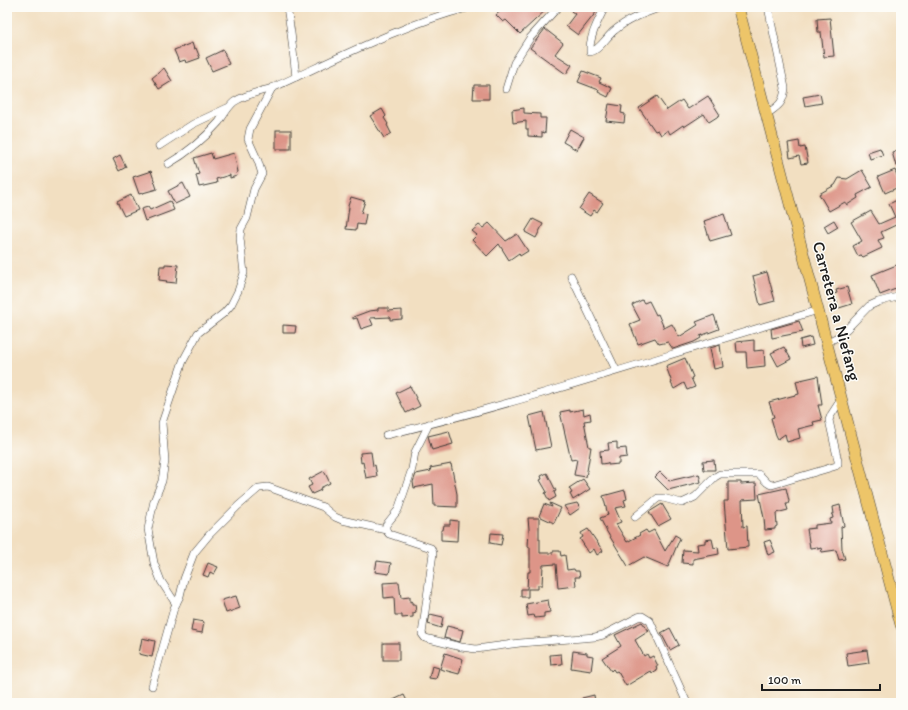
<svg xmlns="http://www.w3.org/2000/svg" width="908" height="710" font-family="Itim,sans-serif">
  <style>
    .building { fill: #dd9588 }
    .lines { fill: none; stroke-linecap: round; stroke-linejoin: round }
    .minor-casing { stroke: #3c3935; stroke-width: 8 }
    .primary-casing { stroke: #3c3935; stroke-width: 12 }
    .minor { stroke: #fff; stroke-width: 7 }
    .primary { stroke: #edc569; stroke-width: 11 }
    .labels { text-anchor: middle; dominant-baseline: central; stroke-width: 3; stroke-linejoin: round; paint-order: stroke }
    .street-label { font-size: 17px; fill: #1c1c1c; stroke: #fdfcf7 }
  </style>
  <rect width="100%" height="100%" fill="#fdfcf7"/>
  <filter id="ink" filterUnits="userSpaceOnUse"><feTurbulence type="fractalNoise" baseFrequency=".025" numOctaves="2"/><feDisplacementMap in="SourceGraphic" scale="8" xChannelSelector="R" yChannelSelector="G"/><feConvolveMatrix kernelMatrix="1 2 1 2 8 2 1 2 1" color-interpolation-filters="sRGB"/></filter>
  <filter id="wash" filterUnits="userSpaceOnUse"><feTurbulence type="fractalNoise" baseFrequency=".012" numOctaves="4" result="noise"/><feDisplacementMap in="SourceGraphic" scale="16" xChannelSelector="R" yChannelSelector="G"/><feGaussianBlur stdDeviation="0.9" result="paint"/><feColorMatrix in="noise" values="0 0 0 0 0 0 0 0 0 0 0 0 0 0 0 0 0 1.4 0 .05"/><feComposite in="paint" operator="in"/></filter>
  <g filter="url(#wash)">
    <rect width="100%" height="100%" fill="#f2dfc1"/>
    <g id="blocks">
      <g class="building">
        <polygon points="505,7 549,7 520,34 506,20 503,22 496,15"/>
        <polygon points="574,7 592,7 597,11 578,35 566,26 575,14 571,11"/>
        <polygon points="830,18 834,56 824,57 821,32 818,32 817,19"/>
        <polygon points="545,29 563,43 555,54 572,65 566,74 530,48"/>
        <polygon points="192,43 194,49 196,48 200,58 186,63 185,60 179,62 174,50"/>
        <polygon points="223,50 229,64 212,71 206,58"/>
        <polygon points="164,68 172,81 159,89 152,78"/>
        <polygon points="583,71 601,78 599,82 612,88 608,97 598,92 599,90 578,82"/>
        <polygon points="474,85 489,85 489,99 473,99"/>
        <polygon points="820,94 822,103 805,106 803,97"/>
        <polygon points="657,96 667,110 682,100 688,109 708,96 720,115 709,122 704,114 684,127 683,125 670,134 668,130 661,135 658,130 655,131 639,108"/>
        <polygon points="609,104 622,106 621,113 625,114 624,123 606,121"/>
        <polygon points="524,108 524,113 540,114 540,118 546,118 545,133 542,132 542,137 528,136 528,129 526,129 526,121 513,123 512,110"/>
        <polygon points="382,109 386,116 384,118 388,124 387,125 391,133 384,138 370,116"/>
        <polygon points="570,129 584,137 577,150 563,142"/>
        <rect x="276" y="130" width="15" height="19"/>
        <polygon points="799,141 800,148 805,147 808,163 801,164 799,156 790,158 788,143"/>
        <polygon points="880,148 883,155 870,159 868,152"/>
        <polygon points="901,149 901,164 896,166 892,152"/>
        <polygon points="211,153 213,159 234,153 238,172 236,173 237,176 230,178 230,175 216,179 217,183 199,187 196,175 199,174 194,158"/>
        <polygon points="120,155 126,167 119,171 113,159"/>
        <polygon points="862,170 872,187 857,195 858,198 847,205 845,202 829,211 819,194 835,185 839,178 847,179"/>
        <polygon points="895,170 901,186 885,193 878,177"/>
        <polygon points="151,171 157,189 139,194 133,177"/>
        <polygon points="183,183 190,197 175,204 168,191"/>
        <polygon points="589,194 603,203 597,212 594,210 590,216 579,209"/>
        <polygon points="131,195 138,210 124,216 117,202"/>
        <polygon points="351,197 365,201 361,213 366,214 364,225 357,224 356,230 346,229 349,207 348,206"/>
        <polygon points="901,198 901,230 898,224 881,232 884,238 878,240 882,248 863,257 861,255 858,256 853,246 862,241 851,222 871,211 879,224 895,217 889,204"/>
        <polygon points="170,201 174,210 145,221 141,209 148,207 150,210"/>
        <polygon points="724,214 731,235 710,241 704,221"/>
        <polygon points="533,219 543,224 536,238 525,232"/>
        <polygon points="834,220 838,227 828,233 824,226"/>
        <polygon points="489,223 506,241 517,234 528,251 520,256 519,253 509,260 499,244 487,256 472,240 477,235 472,231 479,225 483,228"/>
        <polygon points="165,264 178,265 176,283 166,282 167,281 159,280 160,266 165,266"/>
        <polygon points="899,264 901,269 901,287 880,295 872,275"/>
        <polygon points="767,272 775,301 760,305 753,276"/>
        <polygon points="847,287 852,304 839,308 834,294 837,293 836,290"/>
        <polygon points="642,300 644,303 649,301 656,315 658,314 664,328 672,324 679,337 698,325 696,322 714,315 719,329 700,336 701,338 694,342 673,349 668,342 659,344 655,338 638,344 630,324 640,320 632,305"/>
        <polygon points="378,308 388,308 388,311 402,310 402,319 390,320 390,317 370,318 373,325 361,329 357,318 353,319 353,317 369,311 378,310"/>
        <polygon points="799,321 803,332 772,338 771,329"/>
        <polygon points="283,325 296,326 295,333 283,333"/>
        <polygon points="811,337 813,345 801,348 800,340"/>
        <polygon points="754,340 754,351 764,350 765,366 747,368 746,352 737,352 736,342"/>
        <polygon points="720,345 723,367 714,369 710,348"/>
        <polygon points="784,347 791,359 778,366 771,353"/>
        <polygon points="685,358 693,377 691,378 695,387 687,390 684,383 674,389 671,383 672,383 666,366"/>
        <polygon points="818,376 822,405 818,405 822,420 813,422 814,425 798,429 800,438 787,442 785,434 778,439 776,435 771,418 774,417 769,402 799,394 796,381"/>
        <polygon points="410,386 420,406 406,413 396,393"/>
        <polygon points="583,409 584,415 590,413 591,420 584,421 589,447 591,447 586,477 574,475 577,459 571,460 560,412 570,410 570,412"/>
        <polygon points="544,412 551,447 536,450 529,416"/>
        <polygon points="449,431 453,444 432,450 428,436"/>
        <polygon points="617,442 617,449 626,448 627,457 619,458 619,464 608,465 608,463 601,464 600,451 609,450 608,443"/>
        <polygon points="371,452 373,466 375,465 377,476 366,478 363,462 361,463 360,453"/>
        <polygon points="714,460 715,470 704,470 703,461"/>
        <polygon points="451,464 457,494 457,507 434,506 433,484 414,488 413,482 416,474 431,471 430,468"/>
        <polygon points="324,471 330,483 320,488 321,490 312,494 308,487 312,485 309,479"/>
        <polygon points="660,472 669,481 699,474 701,482 668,490 655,477"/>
        <polygon points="547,473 556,491 554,492 556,497 549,501 545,493 547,492 540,480 542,479 541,476"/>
        <polygon points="583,479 590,489 573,500 570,494 572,493 569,488"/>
        <polygon points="728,482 741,482 741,484 756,483 757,499 742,500 743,527 747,526 748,547 728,549 724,501 728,501"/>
        <polygon points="786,488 789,501 788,504 786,504 788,510 776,513 777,526 775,527 775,529 765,530 764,518 759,494"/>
        <polygon points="625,490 627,499 624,500 626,506 615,508 621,522 616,524 627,542 640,535 639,534 646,530 648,533 654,530 665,551 675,535 680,538 668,567 644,557 628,566 607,532 600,518 608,515 603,496"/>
        <polygon points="550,503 561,508 554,523 539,516 544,504 552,507"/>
        <polygon points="577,503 580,508 570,515 564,506"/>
        <polygon points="662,504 671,519 658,526 649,512"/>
        <polygon points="840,505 844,526 841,527 842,549 845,559 839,560 836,550 822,552 821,548 818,549 818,547 810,548 807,529 815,528 815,525 831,523 830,519 833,518 832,514 834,514 833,507"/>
        <polygon points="528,518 539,518 539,539 540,539 540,553 553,553 553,551 560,551 561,556 565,555 567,570 574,569 575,571 579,571 580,577 575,577 576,586 558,588 556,564 543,565 542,585 538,585 538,589 528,589 528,597 521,597 521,589 527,589 528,572 530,572 530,547 528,547 529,529"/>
        <polygon points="450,520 458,521 457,541 441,540 441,530 443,530 444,525 450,525"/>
        <polygon points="588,529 603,551 597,555 594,549 589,553 580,539 583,537 581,533"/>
        <polygon points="491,533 503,534 501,545 490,543"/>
        <polygon points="712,539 714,548 718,547 719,554 693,559 693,564 682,563 683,550 698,551 697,544 705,543 705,540"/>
        <polygon points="770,540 775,552 768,555 764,542"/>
        <polygon points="377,561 391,563 389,574 375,572"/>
        <polygon points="208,563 218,567 214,574 210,572 208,577 203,575"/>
        <polygon points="399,582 401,598 410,597 410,602 412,601 412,604 415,604 416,612 413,613 413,617 402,618 402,615 395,615 394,597 384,598 383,583"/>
        <polygon points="236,596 240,608 226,613 222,600"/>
        <polygon points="548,600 550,612 544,613 544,617 535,618 534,615 528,616 526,604"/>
        <polygon points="430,614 443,617 441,628 428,624"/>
        <polygon points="193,620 204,622 202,633 191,631"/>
        <polygon points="642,622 649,631 635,640 644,656 647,654 649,658 653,656 658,666 656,666 657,670 652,673 651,671 626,686 618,672 617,671 615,672 613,669 611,671 602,658 621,646 615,635"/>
        <polygon points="447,626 463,630 460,642 444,638"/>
        <polygon points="670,628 679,645 670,650 661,633"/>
        <polygon points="142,638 155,641 152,657 139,654"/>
        <rect x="383" y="643" width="16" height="17"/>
        <polygon points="867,650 869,663 848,666 846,653"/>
        <polygon points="573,651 587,653 587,655 593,656 591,671 571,668"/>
        <polygon points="445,653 463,659 459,674 440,669"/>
        <polygon points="561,654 562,664 551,665 550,655"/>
        <polygon points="432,666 439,668 436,679 429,678"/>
        <polygon points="404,695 408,703 387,703"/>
        <polygon points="594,695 595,703 583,703 582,698"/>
      </g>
    </g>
  </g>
  <g filter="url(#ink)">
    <use href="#blocks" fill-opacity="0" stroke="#3c3935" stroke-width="1"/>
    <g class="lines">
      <g class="minor-casing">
        <g id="minor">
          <polyline points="287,7 291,33 296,77"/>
          <path d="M605 7C598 21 589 37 590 52 599 51 607 36 615 30 629 18 646 13 662 7"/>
          <polyline points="506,89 514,63 530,38 558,7"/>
          <path d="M767 114C779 105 783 104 785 88L768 7"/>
          <polyline points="159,146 193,124 227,108"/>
          <path d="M168 164C187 153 205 138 219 122 224 115 227 108 234 102 246 94 259 92 272 88 336 59 403 24 470 7"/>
          <polyline points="571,276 616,370"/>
          <polyline points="828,342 841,335 869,306 878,302 901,296"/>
          <path d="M386 435C532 400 675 352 819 310"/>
          <path d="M635 517 658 498H663L682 503 695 497 715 477 720 474H758C764 477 765 484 772 485L836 466 838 464V461L829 420 831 415 842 398"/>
          <polyline points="386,530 386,525 398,510 412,469 415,452 429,424"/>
          <polyline points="893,595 901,592"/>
          <polyline points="176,604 161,581 154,563 148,529 154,501 162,481 165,461 162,423 183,361 198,333 224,313 231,305 238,291 244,273 240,238 241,229 247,218 254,189 262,174 258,161 248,139 250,129 272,88"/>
          <polyline points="152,686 174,608 180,596 184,579 194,553 209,535 238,506 259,488 268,487 323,507 335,517 342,520 386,530 389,534 431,548 433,553 422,634 425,638 461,647 476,649 520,643 595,637 603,635 638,617 642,616 650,621 687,703"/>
        </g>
      </g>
      <g class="primary-casing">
        <polyline id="primary" points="738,7 901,625"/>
      </g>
      <use href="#minor" class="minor"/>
      <use href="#primary" class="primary"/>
    </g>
  </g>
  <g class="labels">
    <g class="street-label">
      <text transform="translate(837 311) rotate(75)">Carretera a Niefang</text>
    </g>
  </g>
  <rect width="908" height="710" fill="none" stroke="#fdfcf7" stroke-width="24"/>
  <path d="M762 684v6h118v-6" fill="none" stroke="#1c1c1c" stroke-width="2"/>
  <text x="768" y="684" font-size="12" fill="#1c1c1c" stroke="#fdfcf7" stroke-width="3" paint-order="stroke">100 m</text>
</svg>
